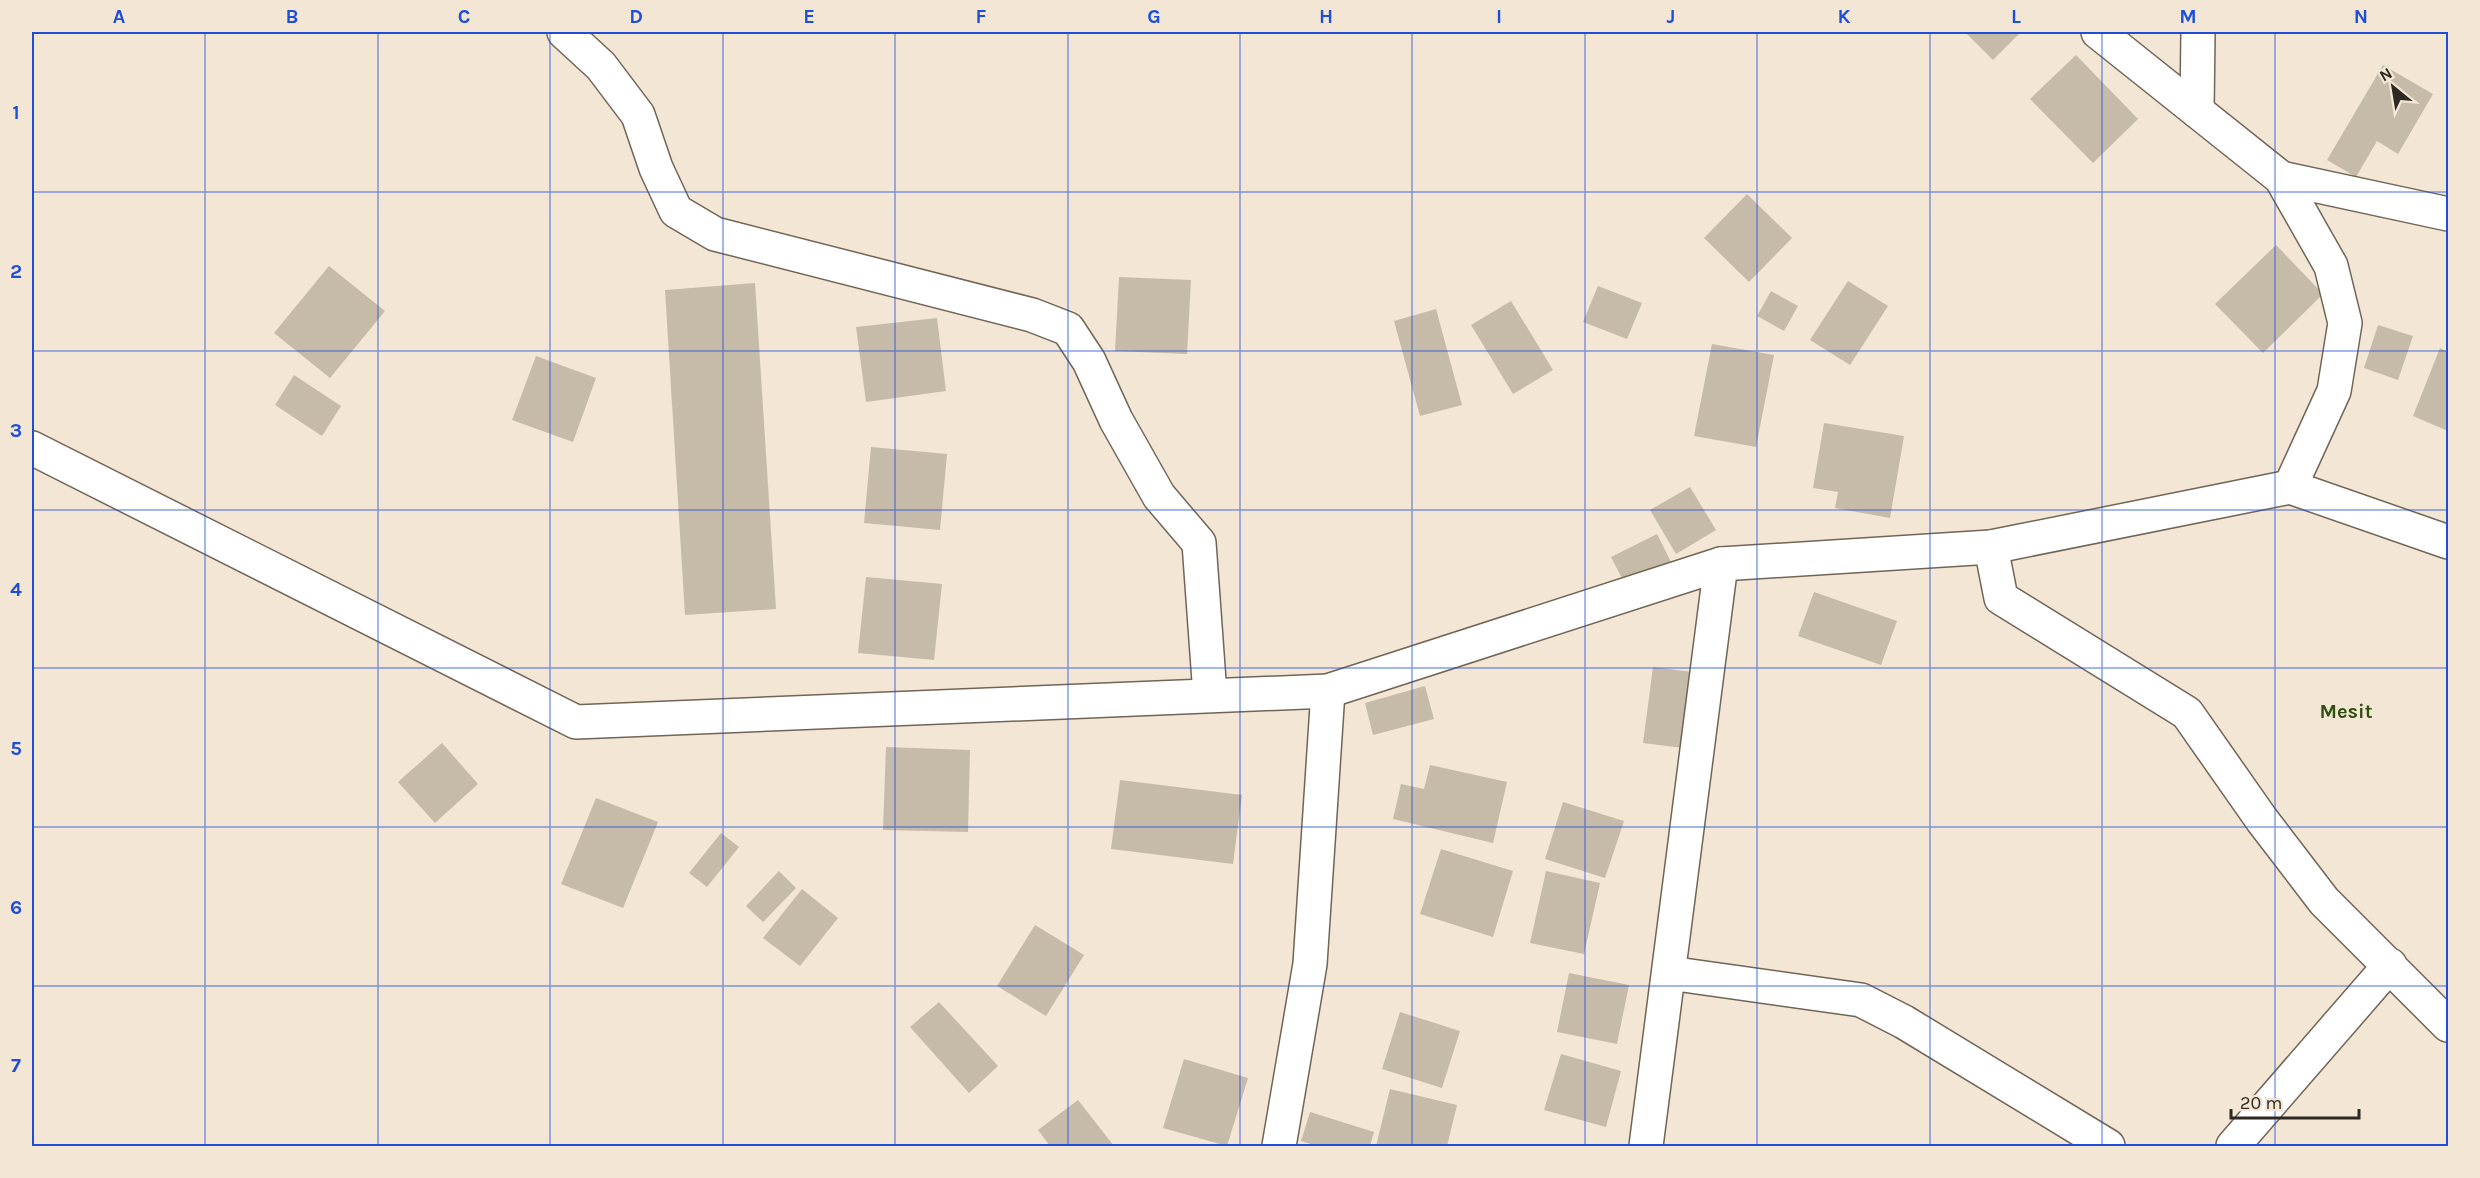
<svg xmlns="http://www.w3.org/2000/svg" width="2480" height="1178" font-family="Karla,sans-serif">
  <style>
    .building { fill: #c6baa9 }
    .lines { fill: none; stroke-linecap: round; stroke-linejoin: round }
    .minor-casing { stroke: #706556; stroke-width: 36 }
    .tertiary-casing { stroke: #706556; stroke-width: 36 }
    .minor { stroke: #fff; stroke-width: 33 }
    .tertiary { stroke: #fff; stroke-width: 33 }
    .grid { fill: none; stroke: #1d4ed8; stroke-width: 1.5; stroke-opacity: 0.55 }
    .labels { text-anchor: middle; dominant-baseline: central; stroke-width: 4.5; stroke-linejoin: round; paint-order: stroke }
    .quarter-label { font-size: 20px; font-weight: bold; fill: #2f5110; stroke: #f3e6d5 }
    .neatline { fill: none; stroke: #1d4ed8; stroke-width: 2 }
    .grid-label { font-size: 20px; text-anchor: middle; font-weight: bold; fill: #1d4ed8 }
  </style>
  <rect width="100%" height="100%" fill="#f3e6d5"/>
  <g class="building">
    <polygon points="1965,32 2021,32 1993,60"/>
    <polygon points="2076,55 2138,119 2093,163 2030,99"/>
    <polygon points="2383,65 2433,94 2398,154 2377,141 2356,177 2327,160"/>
    <polygon points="1747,194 1792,238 1749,282 1704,238"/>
    <polygon points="2276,245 2323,294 2263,353 2215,304"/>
    <polygon points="329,266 385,311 330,378 274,333"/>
    <polygon points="1119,277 1191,280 1187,354 1115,351"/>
    <polygon points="1848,281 1888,306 1850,365 1810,340"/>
    <polygon points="755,283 776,609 685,615 665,290"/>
    <polygon points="1598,286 1642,303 1627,339 1583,322"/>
    <polygon points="1771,291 1798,306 1784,331 1757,316"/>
    <polygon points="1511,301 1553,370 1513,394 1471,325"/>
    <polygon points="1436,309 1462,405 1420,416 1394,321"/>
    <polygon points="937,318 946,391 866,402 856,327"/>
    <polygon points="2378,325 2413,336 2398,380 2364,368"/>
    <polygon points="1712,344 1774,355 1756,447 1694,436"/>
    <polygon points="2440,348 2448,352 2448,431 2413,416"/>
    <polygon points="536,356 596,378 573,442 512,420"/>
    <polygon points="294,375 341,406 322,436 275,405"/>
    <polygon points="1824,423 1904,436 1890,518 1835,508 1838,492 1813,488"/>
    <polygon points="871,447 947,454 940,530 864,523"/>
    <polygon points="1690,487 1716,530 1676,554 1650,510"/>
    <polygon points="1657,534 1672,564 1626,586 1611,557"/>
    <polygon points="866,577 942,584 934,660 858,653"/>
    <polygon points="1814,592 1897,621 1881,665 1798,636"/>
    <polygon points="1653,667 1692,672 1683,748 1643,743"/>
    <polygon points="1425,686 1434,719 1373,735 1365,703"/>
    <polygon points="442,743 478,784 435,823 398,782"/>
    <polygon points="886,747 970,750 968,832 883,830"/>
    <polygon points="1430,765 1507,782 1493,843 1393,819 1401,784 1424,789"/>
    <polygon points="1120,780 1242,795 1233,864 1111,849"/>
    <polygon points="596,798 658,822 623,908 561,884"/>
    <polygon points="1563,802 1624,821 1605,878 1545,859"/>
    <polygon points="721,833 739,847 707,887 689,873"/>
    <polygon points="1441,849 1513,871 1493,937 1420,914"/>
    <polygon points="779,871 796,888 763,922 746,906"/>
    <polygon points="1546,871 1600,883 1584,954 1530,943"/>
    <polygon points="802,889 838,918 800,966 763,938"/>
    <polygon points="1035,925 1084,955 1046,1016 997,986"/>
    <polygon points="1569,973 1629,985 1617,1044 1557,1032"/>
    <polygon points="939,1002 998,1066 969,1093 910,1027"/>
    <polygon points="1400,1012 1460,1031 1442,1088 1382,1069"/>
    <polygon points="1561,1054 1621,1071 1606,1127 1544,1110"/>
    <polygon points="1184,1059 1248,1078 1227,1146 1163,1128"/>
    <polygon points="1390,1089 1457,1105 1447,1146 1376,1146"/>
    <polygon points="1078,1100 1114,1146 1050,1146 1038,1130"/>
    <polygon points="1310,1112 1374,1132 1370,1146 1317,1146 1301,1141"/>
  </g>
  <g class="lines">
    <g class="minor-casing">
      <g id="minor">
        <polyline points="564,32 601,66 638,115 656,168 676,211 715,234 1032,315 1068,329 1089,361 1116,420 1159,496 1199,543 1210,695"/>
        <polyline points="2098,32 2281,178 2331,266 2345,323 2334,391 2290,487 2448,542"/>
        <polyline points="2197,111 2198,32"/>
        <polyline points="2281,178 2448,214"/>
        <polyline points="1991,547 2001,598 2187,713 2262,820 2324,901 2448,1025"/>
        <polyline points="1669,973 1861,1000 1904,1022 2108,1146"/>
        <polyline points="1279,1146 1310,964 1328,691"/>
        <polyline points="1646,1146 1721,564"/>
        <polyline points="2233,1146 2390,965"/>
      </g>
    </g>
    <g class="tertiary-casing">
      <polyline id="tertiary" points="32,448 576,722 1328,691 1721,564 1991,547 2290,487"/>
    </g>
    <use href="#minor" class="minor"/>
    <use href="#tertiary" class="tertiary"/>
  </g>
  <path class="grid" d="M205 32V1146M378 32V1146M550 32V1146M723 32V1146M895 32V1146M1068 32V1146M1240 32V1146M1412 32V1146M1585 32V1146M1757 32V1146M1930 32V1146M2102 32V1146M2275 32V1146M32 192H2448M32 351H2448M32 510H2448M32 668H2448M32 827H2448M32 986H2448"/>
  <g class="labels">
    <g class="quarter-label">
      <text x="2346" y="711">Mesit</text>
    </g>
  </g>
  <rect width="2480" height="1178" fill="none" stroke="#f3e6d5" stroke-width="66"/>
  <g transform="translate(2393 87) rotate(330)" stroke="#f3e6d5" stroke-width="4.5" paint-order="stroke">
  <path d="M0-4.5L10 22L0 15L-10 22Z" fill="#2d2822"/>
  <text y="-9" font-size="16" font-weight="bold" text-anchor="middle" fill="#2d2822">N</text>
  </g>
  <path d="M2231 1109v9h128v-9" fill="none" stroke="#2d2822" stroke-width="3"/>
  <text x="2240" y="1109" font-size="18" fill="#2d2822" stroke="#f3e6d5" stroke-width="4.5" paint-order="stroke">20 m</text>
  <rect x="33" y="33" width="2414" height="1112" class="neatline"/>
  <g class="grid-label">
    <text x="119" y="23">A</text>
    <text x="292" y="23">B</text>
    <text x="464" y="23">C</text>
    <text x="636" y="23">D</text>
    <text x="809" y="23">E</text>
    <text x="981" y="23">F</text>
    <text x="1154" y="23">G</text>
    <text x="1326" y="23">H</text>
    <text x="1499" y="23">I</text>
    <text x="1671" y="23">J</text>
    <text x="1844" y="23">K</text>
    <text x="2016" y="23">L</text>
    <text x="2188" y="23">M</text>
    <text x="2361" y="23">N</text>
    <text x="16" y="119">1</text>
    <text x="16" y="278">2</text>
    <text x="16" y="437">3</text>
    <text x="16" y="596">4</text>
    <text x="16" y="755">5</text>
    <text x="16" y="914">6</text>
    <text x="16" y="1072">7</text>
  </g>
</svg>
